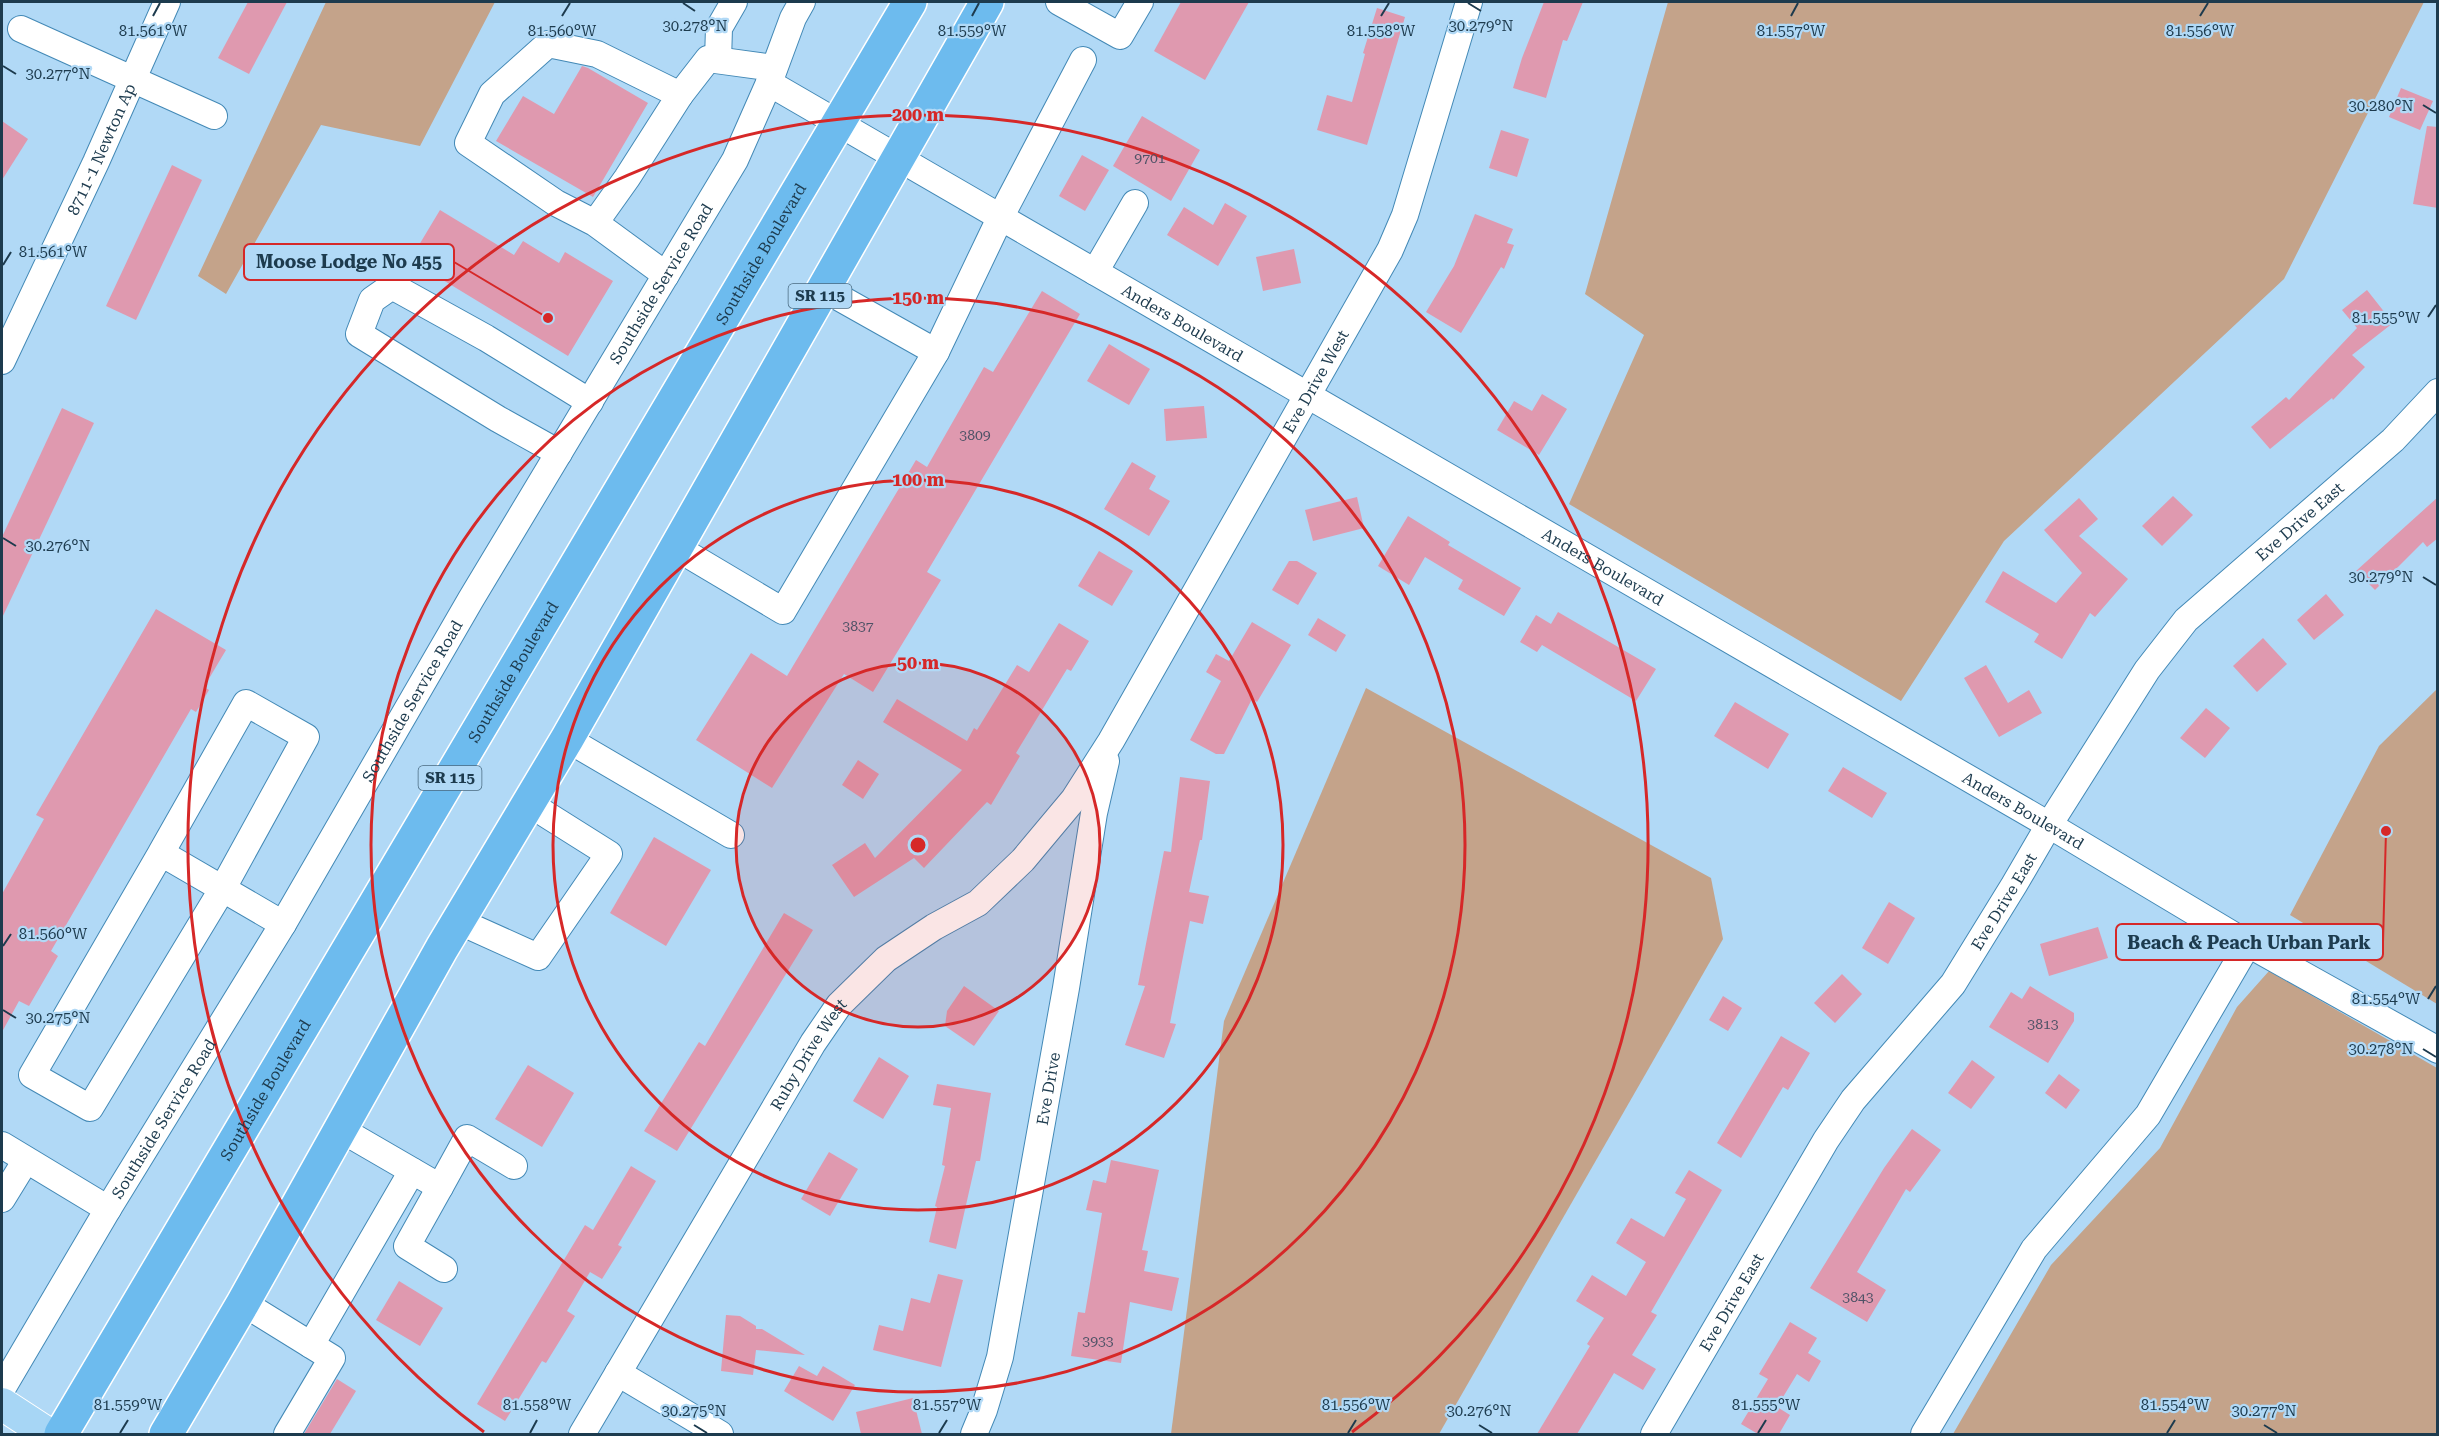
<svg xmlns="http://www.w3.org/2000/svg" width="2439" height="1436" font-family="'Roboto Serif',serif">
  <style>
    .green { fill: #c4a38a }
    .building { fill: #df99af }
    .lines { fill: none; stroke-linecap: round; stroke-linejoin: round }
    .minor-casing { stroke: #4389b6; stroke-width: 28 }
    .major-casing { stroke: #fff; stroke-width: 34 }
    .highway-casing { stroke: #fff; stroke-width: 36 }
    .minor { stroke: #fff; stroke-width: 26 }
    .major { stroke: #a7d6f5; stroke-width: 32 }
    .highway { stroke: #6dbbee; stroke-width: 33 }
    .ticks { fill: none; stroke: #1d3b4e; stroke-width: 2 }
    .ring { fill: none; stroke: #d62828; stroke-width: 3 }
    .labels { text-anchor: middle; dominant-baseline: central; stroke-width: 4.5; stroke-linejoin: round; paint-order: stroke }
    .number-label { font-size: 14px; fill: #4e5266 }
    .shield { fill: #b1d9f6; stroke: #496a80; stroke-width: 1.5 }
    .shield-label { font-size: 15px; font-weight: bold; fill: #1d3b4e }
    .street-label { font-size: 16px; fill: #1d3b4e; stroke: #b1d9f6 }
    .ticks-label { font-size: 15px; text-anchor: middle; fill: #1d3b4e; stroke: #b1d9f6; stroke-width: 4.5; stroke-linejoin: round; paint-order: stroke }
    .centre { fill: #d62828; stroke: #b1d9f6; stroke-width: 3 }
    .ring-label { font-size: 18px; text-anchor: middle; font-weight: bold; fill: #d62828; stroke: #b1d9f6; stroke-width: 4.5; stroke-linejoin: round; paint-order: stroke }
    .leader { fill: none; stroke: #d62828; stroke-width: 2 }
    .callout-dot { fill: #d62828; stroke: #b1d9f6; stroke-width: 2 }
    .callout { fill: #b1d9f6; stroke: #d62828; stroke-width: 2 }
    .callout-label { font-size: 18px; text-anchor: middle; font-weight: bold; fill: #1d3b4e }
  </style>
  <rect width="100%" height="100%" fill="#b1d9f6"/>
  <g class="green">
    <polygon points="326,2 495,2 420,146 321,125 226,294 198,276"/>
    <polygon points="1668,2 2424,2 2284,279 2004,541 1901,701 1569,504 1644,335 1585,294"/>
    <polygon points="1366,688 1711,878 1723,939 1439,1434 1171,1434 1224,1021"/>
    <polygon points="2437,689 2437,1004 2290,915 2379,746"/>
    <polygon points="2269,971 2437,1068 2437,1434 1953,1434 2051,1265 2160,1148 2237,1007"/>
  </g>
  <g class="building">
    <polygon points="248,2 287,2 249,74 218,58"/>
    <polygon points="1181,2 1249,2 1205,80 1154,51"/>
    <polygon points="1544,2 1583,2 1567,41 1563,40 1546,98 1513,88 1522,58"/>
    <polygon points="1377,8 1405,17 1367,145 1317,130 1327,95 1352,102 1365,54 1363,53"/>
    <polygon points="582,66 588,68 648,103 593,197 496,141 523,96 554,114"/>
    <polygon points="2401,88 2433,101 2420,130 2389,117"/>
    <polygon points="1142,116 1200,150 1171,201 1113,166"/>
    <polygon points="2,121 28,139 2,180"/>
    <polygon points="2427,126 2438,127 2438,208 2413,204"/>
    <polygon points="1501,130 1529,139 1517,177 1489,168"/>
    <polygon points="1082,155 1109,170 1085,211 1059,196"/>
    <polygon points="172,165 202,180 136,320 106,306"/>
    <polygon points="1225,203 1247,216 1218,266 1167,235 1184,207 1213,225"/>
    <polygon points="440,210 514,255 523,241 559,263 565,252 613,281 568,356 410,260"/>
    <polygon points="1475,214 1513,229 1507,243 1514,245 1504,269 1501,267 1461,333 1426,312 1454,266"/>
    <polygon points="1294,249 1301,283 1263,291 1256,257"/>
    <polygon points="2367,290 2393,323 2352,355 2365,367 2333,400 2332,398 2270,449 2251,427 2286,397 2289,400 2357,328 2342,310"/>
    <polygon points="1042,291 1080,314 927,572 941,580 873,692 844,674 772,788 696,740 751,653 787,676 916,460 927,467 984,367 993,372"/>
    <polygon points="1109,344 1150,369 1129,405 1087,381"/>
    <polygon points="1542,394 1567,409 1539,455 1497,430 1514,401 1532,411"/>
    <polygon points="1204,406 1207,438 1166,441 1164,409"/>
    <polygon points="62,408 94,423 2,618 2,537"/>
    <polygon points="1132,462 1156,476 1149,489 1170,501 1149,536 1104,509"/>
    <polygon points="2173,496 2193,515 2162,546 2142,526"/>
    <polygon points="1357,497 1364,528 1313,541 1305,510"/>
    <polygon points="2438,497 2438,538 2427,547 2423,542 2375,590 2356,571"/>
    <polygon points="2079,498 2098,519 2079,536 2128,579 2095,617 2090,613 2062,659 2034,642 2039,634 1985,602 2003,571 2056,603 2082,573 2044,530"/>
    <polygon points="1408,516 1450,542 1448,545 1521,588 1504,616 1458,589 1463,580 1425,557 1409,585 1378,566"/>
    <polygon points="1099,551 1133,571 1112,606 1078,586"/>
    <polygon points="1289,561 1297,561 1317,573 1298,605 1272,590"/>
    <polygon points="2326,594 2344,615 2314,640 2297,620"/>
    <polygon points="156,609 226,650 204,687 209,690 196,712 191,709 51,951 58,956 29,1006 19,1001 2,1032 2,894 44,819 36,815"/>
    <polygon points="1558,612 1656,669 1636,701 1542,645 1537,652 1520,642 1536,615 1551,624"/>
    <polygon points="1318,618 1346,635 1336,652 1308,635"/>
    <polygon points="1252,622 1291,645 1257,702 1252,699 1224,754 1216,754 1190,740 1221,681 1206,672 1216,654 1229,661"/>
    <polygon points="1059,623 1089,641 1071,671 1067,669 1016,753 1020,756 991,805 987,802 924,868 914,858 854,897 832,865 865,843 875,858 962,770 883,722 897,699 967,741 974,728 977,730 1017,665 1029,672"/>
    <polygon points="2263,638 2287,664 2257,692 2233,666"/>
    <polygon points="1986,665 2008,703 2029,690 2042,713 1999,737 1964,678"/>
    <polygon points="1735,702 1789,734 1768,769 1714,736"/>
    <polygon points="2206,708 2230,728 2205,758 2180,738"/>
    <polygon points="858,760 879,774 863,799 842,785"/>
    <polygon points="1843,767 1887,793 1872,818 1828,791"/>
    <polygon points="1180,777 1210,781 1202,840 1200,840 1189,892 1209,896 1203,924 1190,921 1170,1023 1176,1024 1164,1058 1125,1045 1145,986 1138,985 1164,851 1171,852"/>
    <polygon points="654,837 711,870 666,946 610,913"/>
    <polygon points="1889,902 1915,918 1888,964 1862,948"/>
    <polygon points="784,913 813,930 677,1151 644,1131 699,1042 705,1046"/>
    <polygon points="2098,927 2108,958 2049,976 2040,944"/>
    <polygon points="1842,974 1862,994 1835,1023 1814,1003"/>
    <polygon points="964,986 999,1011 974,1046 945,1026 947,1011"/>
    <polygon points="2030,986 2074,1013 2074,1021 2048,1063 1989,1027 2011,992 2022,999"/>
    <polygon points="1723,996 1742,1008 1728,1031 1709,1020"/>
    <polygon points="1781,1036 1810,1053 1788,1090 1783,1087 1741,1158 1717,1143"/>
    <polygon points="879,1057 909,1076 883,1119 853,1101"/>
    <polygon points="1972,1060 1995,1077 1971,1109 1948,1093"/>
    <polygon points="528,1065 574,1093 542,1147 495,1119"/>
    <polygon points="2059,1074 2080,1090 2066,1109 2045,1093"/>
    <polygon points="937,1084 991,1093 980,1161 976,1161 956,1249 929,1242 937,1207 935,1206 945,1166 942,1165 951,1108 933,1105"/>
    <polygon points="1912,1129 1941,1150 1910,1192 1906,1189 1857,1272 1886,1290 1867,1322 1810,1288 1884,1168"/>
    <polygon points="829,1152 858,1169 830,1216 801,1199"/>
    <polygon points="1111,1160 1159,1170 1142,1250 1148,1251 1144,1271 1179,1278 1172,1311 1130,1302 1121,1363 1071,1356 1078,1312 1085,1313 1102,1213 1086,1210 1093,1180 1106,1183"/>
    <polygon points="631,1166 656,1181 618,1245 622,1247 602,1279 590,1272 567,1311 575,1316 546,1363 542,1361 505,1421 477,1404 585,1225 593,1230"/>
    <polygon points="1689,1170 1722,1190 1651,1312 1657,1315 1632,1355 1656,1369 1643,1390 1614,1373 1577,1434 1537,1434 1590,1346 1587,1344 1604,1318 1576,1301 1592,1275 1626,1296 1646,1262 1616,1243 1631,1218 1664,1237 1686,1199 1675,1193"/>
    <polygon points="938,1274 963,1280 941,1367 873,1350 879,1325 903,1331 911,1298 930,1303"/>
    <polygon points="399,1281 443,1308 420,1346 376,1320"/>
    <polygon points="726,1315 740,1316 756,1326 756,1329 762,1329 805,1355 756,1350 753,1375 721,1371"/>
    <polygon points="1790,1322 1817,1338 1808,1353 1821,1361 1809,1382 1797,1374 1777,1407 1790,1415 1779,1434 1758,1434 1741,1424 1768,1379 1759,1374"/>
    <polygon points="799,1366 817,1376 823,1366 855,1385 833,1421 784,1391"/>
    <polygon points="337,1379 356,1391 330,1434 304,1434"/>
    <polygon points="913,1398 922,1434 861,1434 856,1412"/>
  </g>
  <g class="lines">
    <g class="minor-casing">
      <g id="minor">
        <polyline points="1059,2 1120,36 1140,2"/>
        <polyline points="21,29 214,116"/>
        <polyline points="718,60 719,28 734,2"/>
        <path id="s1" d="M769 83 2049 825 2248 944 2438 1050"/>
        <polyline points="680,95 708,59 774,68"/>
        <polyline points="595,223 627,178 680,95 597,54 548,44 492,94 468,143 556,203 595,223 666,275"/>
        <polyline points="1095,272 1135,203"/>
        <polyline points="824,289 936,352"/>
        <path id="s2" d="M2 361 96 162 167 2"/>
        <polyline points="559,453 498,419 359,334 372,300 392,286 486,338 590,402"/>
        <polyline points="677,548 783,611 936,352 1001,216 1083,60"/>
        <polyline points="567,739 731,835"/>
        <polyline points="161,853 246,703 306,737 223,888 90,1108 32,1075 161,853 283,924"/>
        <polyline points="458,921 538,957 609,854 528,803"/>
        <polyline points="340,1129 440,1187 467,1138 514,1166"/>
        <polyline points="2,1145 108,1209"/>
        <polyline points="440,1187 407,1246 444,1269"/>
        <polyline points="2,1199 26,1160"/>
        <polyline points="243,1303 332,1358 287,1434"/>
        <polyline points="311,1345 412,1171"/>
        <polyline points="618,1373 720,1434"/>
        <path id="s3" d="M2 1389 108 1209 283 924 471 599 735 160 769 83 793 18 802 2"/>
        <path id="s4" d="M582 1434 813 1043 839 1005 886 959 934 927 978 903 1023 860 1074 799 1111 741 1390 250 1405 215 1469 2"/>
        <path id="s5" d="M974 1434 984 1410 1000 1357 1066 988 1094 813 1106 761"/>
        <path id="s6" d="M1654 1434 1826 1140 1853 1100 1953 984 2014 885 2049 825 2147 670 2186 620 2393 440 2438 392"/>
        <polyline points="1924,1434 2034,1249 2148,1115 2248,944"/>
      </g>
    </g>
    <g class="major-casing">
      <polyline id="major" points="2,1404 48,1434"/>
    </g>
    <g class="highway-casing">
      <g id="highway">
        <path id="s7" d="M61 1434 910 2"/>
        <polyline points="166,1434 243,1303 442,948 567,739 987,2"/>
      </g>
    </g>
    <use href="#minor" class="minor"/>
    <use href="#major" class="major"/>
    <use href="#highway" class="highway"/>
  </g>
  <path class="ticks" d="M683 3 695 11M1468 3 1481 11M153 16 160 3M562 16 570 3M972 16 979 3M1381 16 1389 3M1791 16 1798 3M2200 16 2208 3M3 66 16 74M2423 105 2436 113M3 265 11 252M2428 317 2436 305M3 538 16 546M2423 577 2436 585M3 946 11 934M2428 999 2436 986M3 1010 16 1018M2423 1049 2436 1057M694 1425 707 1433M1479 1425 1492 1433M2264 1425 2277 1433M120 1433 128 1420M530 1433 537 1420M939 1433 947 1420M1348 1433 1356 1420M1758 1433 1766 1420M2167 1433 2175 1420"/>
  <circle cx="918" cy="845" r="182" fill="#d62828" fill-opacity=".12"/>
  <g class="ring">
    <circle cx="918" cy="845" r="182"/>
    <circle cx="918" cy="845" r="365"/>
    <circle cx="918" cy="845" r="547"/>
    <path d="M484 1432A730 730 0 1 1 1352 1432"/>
  </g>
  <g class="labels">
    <g class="number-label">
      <text x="1150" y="158">9701</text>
      <text x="975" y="435">3809</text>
      <text x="858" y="626">3837</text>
      <text x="2043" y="1024">3813</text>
      <text x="1858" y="1297">3843</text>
      <text x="1098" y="1341">3933</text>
    </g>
    <g class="shield">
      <rect x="788.5" y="284" width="63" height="24" rx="4.5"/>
      <rect x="418.5" y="766" width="63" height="24" rx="4.5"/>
    </g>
    <g class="shield-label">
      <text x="820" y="296">SR 115</text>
      <text x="450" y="778">SR 115</text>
    </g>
    <g class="street-label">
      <text stroke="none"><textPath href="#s2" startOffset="234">8711-1 Newton Ap</textPath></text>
      <text stroke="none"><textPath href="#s7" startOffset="1372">Southside Boulevard</textPath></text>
      <text stroke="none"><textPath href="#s3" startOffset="1287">Southside Service Road</textPath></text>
      <text stroke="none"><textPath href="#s1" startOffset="478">Anders Boulevard</textPath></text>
      <text stroke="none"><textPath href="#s4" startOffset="1298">Eve Drive West</textPath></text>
      <text stroke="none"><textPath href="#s6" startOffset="1125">Eve Drive East</textPath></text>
      <text stroke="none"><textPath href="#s1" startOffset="964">Anders Boulevard</textPath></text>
      <text stroke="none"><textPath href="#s7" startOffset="886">Southside Boulevard</textPath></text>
      <text stroke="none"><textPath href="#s3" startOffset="801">Southside Service Road</textPath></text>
      <text stroke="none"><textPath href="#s1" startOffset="1450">Anders Boulevard</textPath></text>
      <text stroke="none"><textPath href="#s6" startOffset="639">Eve Drive East</textPath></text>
      <text stroke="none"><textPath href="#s4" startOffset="442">Ruby Drive West</textPath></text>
      <text stroke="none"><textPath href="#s5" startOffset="354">Eve Drive</textPath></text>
      <text stroke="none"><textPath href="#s7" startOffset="400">Southside Boulevard</textPath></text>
      <text stroke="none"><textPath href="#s3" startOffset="315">Southside Service Road</textPath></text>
      <text stroke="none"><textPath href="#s6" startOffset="153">Eve Drive East</textPath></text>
    </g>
  </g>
  <g class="ticks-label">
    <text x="695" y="31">30.278°N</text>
    <text x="1481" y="31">30.279°N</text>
    <text x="153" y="36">81.561°W</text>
    <text x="562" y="36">81.560°W</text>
    <text x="972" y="36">81.559°W</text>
    <text x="1381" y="36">81.558°W</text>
    <text x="1791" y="36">81.557°W</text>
    <text x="2200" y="36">81.556°W</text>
    <text x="58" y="79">30.277°N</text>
    <text x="2381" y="111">30.280°N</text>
    <text x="53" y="257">81.561°W</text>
    <text x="2386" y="323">81.555°W</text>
    <text x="58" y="551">30.276°N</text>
    <text x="2381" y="582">30.279°N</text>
    <text x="53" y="939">81.560°W</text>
    <text x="2386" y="1004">81.554°W</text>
    <text x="58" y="1023">30.275°N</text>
    <text x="2381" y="1054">30.278°N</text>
    <text x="128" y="1410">81.559°W</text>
    <text x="537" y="1410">81.558°W</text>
    <text x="947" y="1410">81.557°W</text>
    <text x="1356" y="1410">81.556°W</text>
    <text x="1766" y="1410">81.555°W</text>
    <text x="2175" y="1410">81.554°W</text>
    <text x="694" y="1416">30.275°N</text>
    <text x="1479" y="1416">30.276°N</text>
    <text x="2264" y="1416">30.277°N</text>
  </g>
  <circle cx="918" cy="845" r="9" class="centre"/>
  <g class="ring-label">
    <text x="918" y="121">200 m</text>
    <text x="918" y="304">150 m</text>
    <text x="918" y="486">100 m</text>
    <text x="918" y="669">50 m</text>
  </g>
  <path class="leader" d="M548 318L454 262M2386 831L2383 942"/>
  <g class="callout-dot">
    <circle cx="548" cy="318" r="6"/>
    <circle cx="2386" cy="831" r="6"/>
  </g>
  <g class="callout">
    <rect x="244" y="244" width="210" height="36" rx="6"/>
    <rect x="2116" y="924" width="267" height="36" rx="6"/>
  </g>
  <g class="callout-label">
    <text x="349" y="268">Moose Lodge No 455</text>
    <text x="2249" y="949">Beach &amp; Peach Urban Park</text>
  </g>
  <rect width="2439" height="1436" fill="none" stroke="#1d3b4e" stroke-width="6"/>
</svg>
